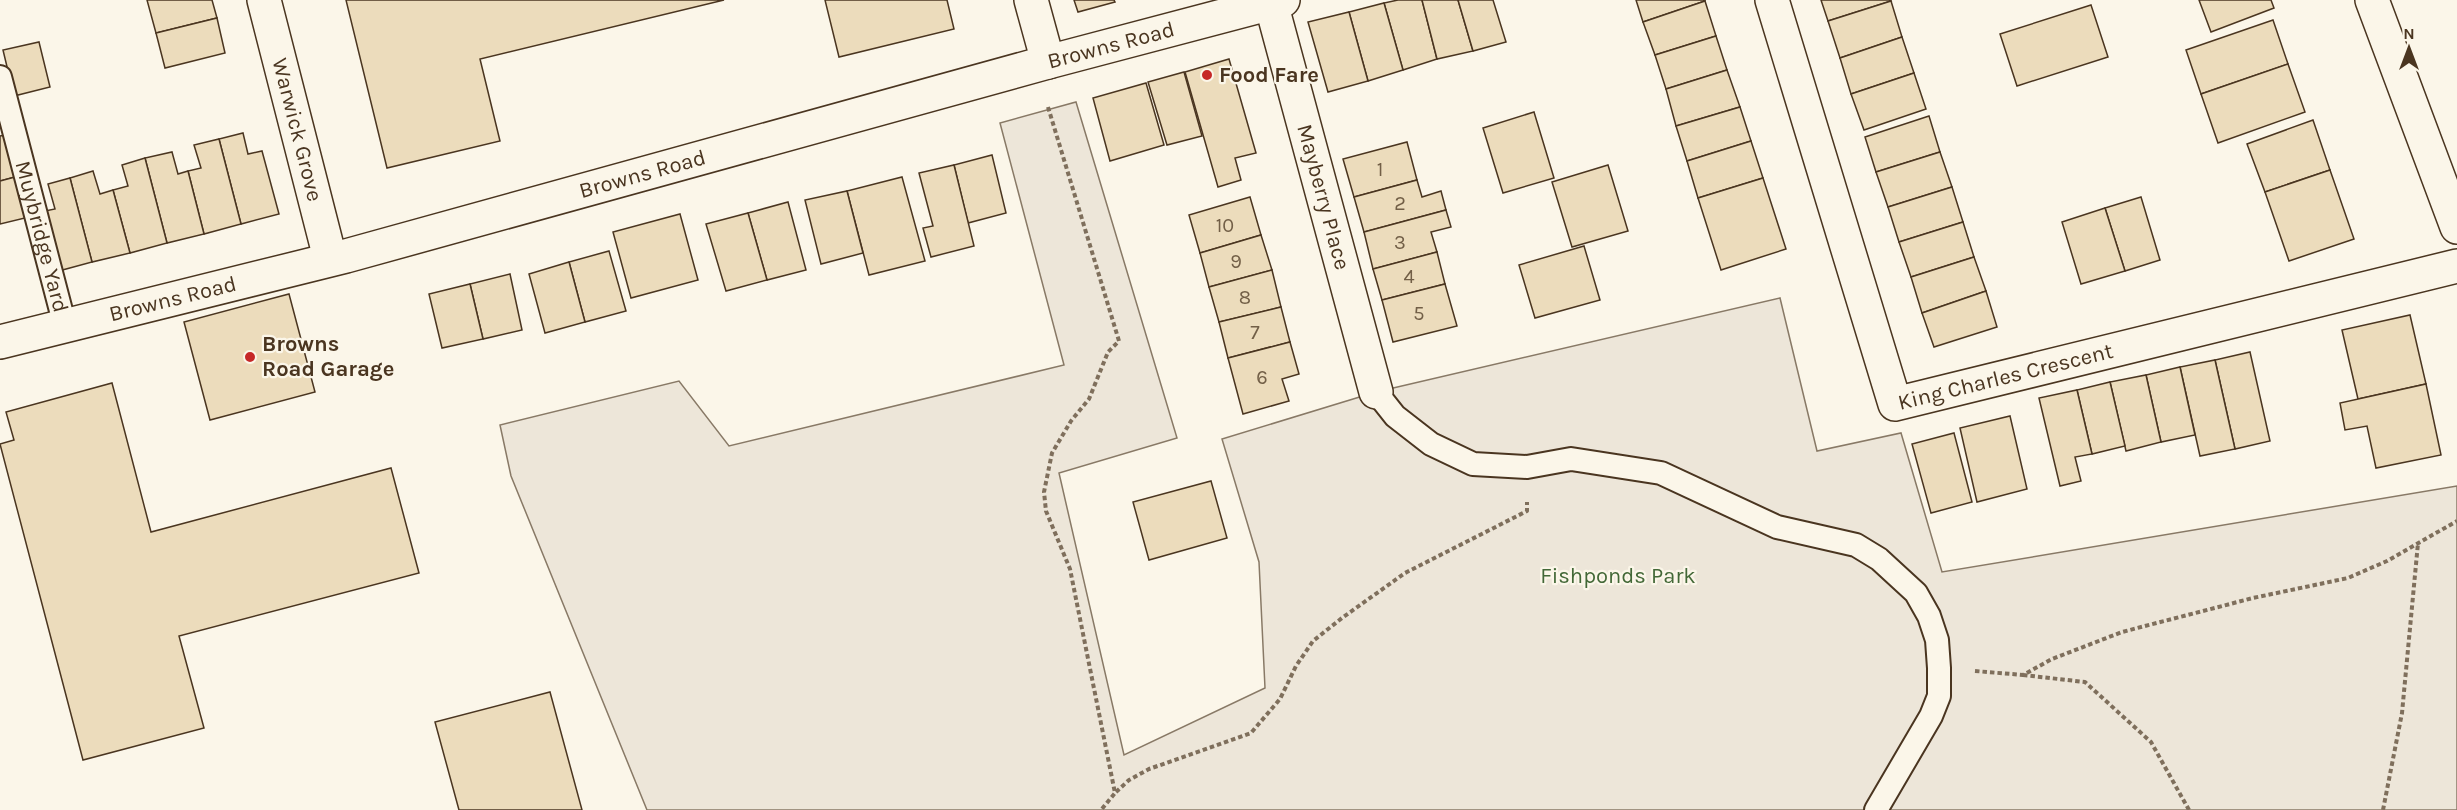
<svg xmlns="http://www.w3.org/2000/svg" width="2457" height="810" font-family="Karla,sans-serif">
  <style>
    .green { fill: #ede6d9; stroke: #887966; stroke-width: 1.5 }
    .building { fill: #ecdcbc; stroke: #4a3520; stroke-width: 1.5 }
    .lines { fill: none; stroke-linecap: round; stroke-linejoin: round }
    .lane-casing { stroke: #4a3520; stroke-width: 26 }
    .street-casing { stroke: #4a3520; stroke-width: 36 }
    .secondary-casing { stroke: #4a3520; stroke-width: 36 }
    .path { stroke: #7f6f5c; stroke-width: 4; stroke-dasharray: 4.5 3; stroke-linecap: butt }
    .lane { stroke: #fbf6e9; stroke-width: 22 }
    .street { stroke: #fbf6e9; stroke-width: 33 }
    .secondary { stroke: #fbf6e9; stroke-width: 33 }
    .poi-dot { fill: #c62828; stroke: #fbf6e9; stroke-width: 2 }
    .labels { text-anchor: middle; dominant-baseline: central; stroke-width: 4.5; stroke-linejoin: round; paint-order: stroke }
    .number-label { font-size: 20px; fill: #725f47 }
    .street-label { font-size: 22px; fill: #4a3520; stroke: #fbf6e9 }
    .poi-label { font-size: 22px; font-weight: bold; fill: #4a3520; stroke: #fbf6e9; text-anchor: start }
    .park-label { font-size: 22px; fill: #436837; stroke: #fbf6e9 }
  </style>
  <rect width="100%" height="100%" fill="#fbf6e9"/>
  <polygon class="green" points="1076,102 1177,438 1059,473 1124,755 1265,688 1259,562 1222,439 1376,392 1780,298 1817,451 1901,433 1942,572 2457,486 2457,810 647,810 511,476 500,425 679,381 729,446 1064,365 1000,123"/>
  <g class="building">
    <polygon points="147,0 212,0 217,18 156,33"/>
    <polygon points="346,0 724,0 480,59 500,141 387,168"/>
    <polygon points="825,0 947,0 954,29 839,57"/>
    <polygon points="1074,0 1114,0 1115,2 1078,12"/>
    <polygon points="1398,0 1422,0 1437,59 1403,70 1384,3"/>
    <polygon points="1422,0 1458,0 1473,51 1437,59"/>
    <polygon points="1458,0 1493,0 1506,42 1473,51"/>
    <polygon points="1636,0 1705,0 1705,1 1643,22"/>
    <polygon points="1821,0 1890,0 1891,1 1828,21"/>
    <polygon points="2199,0 2271,0 2274,8 2211,32"/>
    <polygon points="1705,1 1716,36 1655,55 1643,22"/>
    <polygon points="1891,1 1902,37 1840,58 1828,21"/>
    <polygon points="1384,3 1403,70 1368,81 1349,12"/>
    <polygon points="2091,5 2108,57 2017,86 2000,34"/>
    <polygon points="1349,12 1368,81 1328,92 1308,22"/>
    <polygon points="217,18 225,53 165,68 156,33"/>
    <polygon points="2273,20 2288,64 2201,94 2186,50"/>
    <polygon points="1716,36 1727,70 1666,89 1655,55"/>
    <polygon points="1902,37 1914,73 1851,94 1840,58"/>
    <polygon points="39,42 50,87 14,96 3,50"/>
    <polygon points="1229,59 1256,153 1235,158 1241,180 1218,187 1185,72"/>
    <polygon points="2288,64 2305,112 2218,143 2201,94"/>
    <polygon points="1727,70 1740,107 1676,126 1666,89"/>
    <polygon points="1184,72 1202,136 1167,145 1148,82"/>
    <polygon points="1914,73 1926,109 1864,130 1851,94"/>
    <polygon points="1146,83 1164,145 1110,161 1093,98"/>
    <polygon points="1740,107 1751,141 1687,161 1676,126"/>
    <polygon points="1534,112 1554,178 1503,193 1483,128"/>
    <polygon points="1929,116 1940,152 1876,172 1865,137"/>
    <polygon points="2313,120 2330,170 2265,192 2247,144"/>
    <polygon points="243,133 248,154 262,151 279,214 241,224 219,139"/>
    <polygon points="5,135 15,177 0,181 0,136"/>
    <polygon points="219,139 241,224 204,234 188,171 201,168 194,145"/>
    <polygon points="1751,141 1763,178 1698,198 1687,161"/>
    <polygon points="1407,142 1417,180 1354,197 1343,159"/>
    <polygon points="172,152 178,174 188,171 204,234 167,243 145,158"/>
    <polygon points="1940,152 1952,187 1888,207 1876,172"/>
    <polygon points="992,155 1006,213 968,223 954,165"/>
    <polygon points="145,158 167,243 130,253 113,190 128,186 122,165"/>
    <polygon points="954,165 974,246 931,257 923,228 933,226 919,173"/>
    <polygon points="1608,165 1628,231 1572,247 1552,182"/>
    <polygon points="2330,170 2354,239 2289,261 2265,192"/>
    <polygon points="93,171 100,194 113,190 130,253 92,262 70,178"/>
    <polygon points="15,177 25,218 0,224 0,181"/>
    <polygon points="902,177 925,261 869,275 847,191"/>
    <polygon points="70,178 92,262 55,272 40,212 55,209 48,184"/>
    <polygon points="1763,178 1786,249 1721,270 1698,198"/>
    <polygon points="1417,180 1422,197 1441,191 1446,210 1364,232 1354,197"/>
    <polygon points="1952,187 1963,222 1899,242 1888,207"/>
    <polygon points="847,191 863,253 821,264 805,200"/>
    <polygon points="1250,197 1261,235 1200,253 1189,215"/>
    <polygon points="2141,197 2160,260 2125,271 2105,208"/>
    <polygon points="788,202 806,270 767,280 748,213"/>
    <polygon points="2105,208 2125,271 2081,284 2062,222"/>
    <polygon points="1446,210 1451,227 1431,232 1437,252 1373,269 1364,232"/>
    <polygon points="748,213 767,280 726,291 706,224"/>
    <polygon points="680,214 698,280 631,298 613,232"/>
    <polygon points="1963,222 1974,257 1911,277 1899,242"/>
    <polygon points="1261,235 1272,270 1209,287 1200,253"/>
    <polygon points="1584,246 1600,300 1535,318 1519,265"/>
    <polygon points="609,251 626,311 585,322 569,262"/>
    <polygon points="1437,252 1445,284 1382,300 1373,269"/>
    <polygon points="1974,257 1986,291 1922,313 1911,277"/>
    <polygon points="569,262 585,322 545,333 529,274"/>
    <polygon points="1272,270 1281,307 1219,322 1209,287"/>
    <polygon points="510,274 522,330 483,339 470,284"/>
    <polygon points="470,284 483,339 442,348 429,294"/>
    <polygon points="1445,284 1457,326 1393,342 1382,300"/>
    <polygon points="1986,291 1997,327 1934,347 1922,313"/>
    <polygon points="289,294 315,392 210,420 184,322"/>
    <polygon points="1281,307 1290,342 1228,358 1219,322"/>
    <polygon points="2410,315 2426,384 2358,399 2342,330"/>
    <polygon points="1290,342 1299,374 1282,379 1289,401 1243,414 1228,358"/>
    <polygon points="2250,352 2270,441 2235,449 2215,360"/>
    <polygon points="2215,360 2235,449 2200,456 2180,367"/>
    <polygon points="2180,367 2195,435 2161,442 2146,375"/>
    <polygon points="2146,375 2161,442 2126,451 2110,382"/>
    <polygon points="2110,382 2125,446 2092,454 2077,390"/>
    <polygon points="112,383 151,532 391,468 419,573 179,636 204,728 83,760 0,444 14,440 6,412"/>
    <polygon points="2426,384 2441,455 2376,468 2367,426 2345,430 2340,403"/>
    <polygon points="2077,390 2092,454 2075,457 2081,481 2060,486 2039,398"/>
    <polygon points="2010,416 2027,489 1977,502 1960,428"/>
    <polygon points="1954,433 1972,502 1931,513 1912,444"/>
    <polygon points="1211,481 1227,538 1149,560 1133,502"/>
    <polygon points="550,692 582,810 459,810 435,722"/>
  </g>
  <g class="lines">
    <g class="lane-casing">
      <g id="lane">
        <path id="s1" d="M0 77 65 326"/>
        <polyline points="1376,392 1395,416 1431,444 1473,464 1527,467 1571,459 1661,473 1777,527 1856,545 1879,559 1916,593 1929,616 1937,640 1939,668 1939,696 1931,716 1876,810"/>
      </g>
    </g>
    <g class="street-casing">
      <g id="street">
        <path id="s2" d="M264 0 330 258"/>
        <polyline points="1031,0 1048,62"/>
        <path id="s3" d="M1772 0 1895 404 2457 266"/>
        <path id="s4" d="M1271 3 1376 392"/>
        <path id="s5" d="M0 342 346 256 1048 62 1283 0"/>
      </g>
    </g>
    <g class="secondary-casing">
      <polyline id="secondary" points="2372,0 2457,227"/>
    </g>
    <g class="path">
      <polyline points="1048,107 1119,341 1108,352 1089,399 1071,421 1052,453 1044,492 1046,511 1070,569 1115,793 1101,810"/>
      <polyline points="1975,671 2023,675 2052,659 2122,632 2253,598 2348,578 2387,561 2457,521"/>
      <polyline points="2023,675 2085,682 2151,742 2189,810"/>
      <polyline points="1116,792 1129,780 1149,769 1251,733 1280,699 1296,666 1313,641 1342,618 1405,573 1527,511 1527,502"/>
      <polyline points="2383,810 2402,713 2418,543"/>
    </g>
    <use href="#lane" class="lane"/>
    <use href="#street" class="street"/>
    <use href="#secondary" class="secondary"/>
  </g>
  <g class="poi-dot">
    <circle cx="1207" cy="75" r="6"/>
    <circle cx="250" cy="357" r="6"/>
  </g>
  <g class="labels">
    <g class="number-label">
      <text x="1380" y="169">1</text>
      <text x="1400" y="203">2</text>
      <text x="1225" y="225">10</text>
      <text x="1400" y="242">3</text>
      <text x="1236" y="261">9</text>
      <text x="1409" y="276">4</text>
      <text x="1245" y="297">8</text>
      <text x="1419" y="313">5</text>
      <text x="1255" y="332">7</text>
      <text x="1262" y="377">6</text>
    </g>
    <g class="street-label">
      <text stroke="none"><textPath href="#s5" startOffset="1150">Browns Road</textPath></text>
      <text stroke="none"><textPath href="#s2" startOffset="134">Warwick Grove</textPath></text>
      <text stroke="none"><textPath href="#s5" startOffset="664">Browns Road</textPath></text>
      <text stroke="none"><textPath href="#s4" startOffset="201">Mayberry Place</textPath></text>
      <text stroke="none"><textPath href="#s1" startOffset="165">Muybridge Yard</textPath></text>
      <text stroke="none"><textPath href="#s5" startOffset="178">Browns Road</textPath></text>
      <text stroke="none"><textPath href="#s3" startOffset="536">King Charles Crescent</textPath></text>
    </g>
    <g class="poi-label">
      <text x="1219" y="75">Food Fare</text>
      <text x="262" y="344">Browns<tspan x="262" dy="25">Road Garage</tspan></text>
    </g>
    <g class="park-label">
      <text x="1618" y="576">Fishponds Park</text>
    </g>
  </g>
  <g transform="translate(2409 48)" stroke="#fbf6e9" stroke-width="4.5" paint-order="stroke">
  <path d="M0-4.5L10 22L0 15L-10 22Z" fill="#4a3520"/>
  <text y="-9" font-size="16" font-weight="bold" text-anchor="middle" fill="#4a3520">N</text>
  </g>
</svg>
